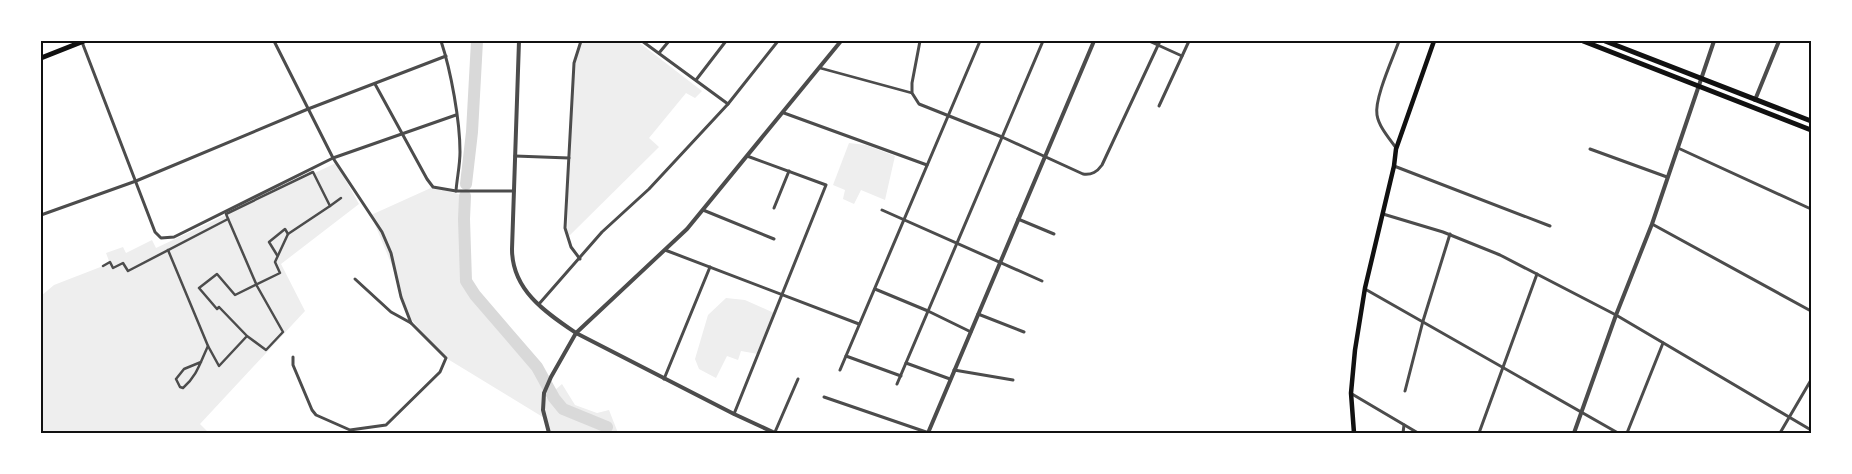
<svg xmlns="http://www.w3.org/2000/svg" width="1852" height="474" font-family="Poppins,sans-serif">
  <style>
    .green { fill: #eee }
    .lines { fill: none; stroke-linecap: round; stroke-linejoin: round }
    .river { stroke: #d9d9d9; stroke-width: 12 }
    .pedestrian { stroke: #4c4c4c; stroke-width: 2.5 }
    .minor { stroke: #4c4c4c; stroke-width: 3 }
    .tertiary { stroke: #4c4c4c; stroke-width: 4 }
    .secondary { stroke: #111; stroke-width: 4.5 }
    .trunk { stroke: #111; stroke-width: 5 }
    .neatline { fill: none; stroke: #111; stroke-width: 2 }
  </style>
  <rect width="100%" height="100%" fill="#fff"/>
  <g class="green">
    <polygon points="581,41 637,41 702,91 695,98 686,93 649,138 659,147 567,238 569,158 574,63"/>
    <polygon points="849,143 866,145 895,156 885,200 861,190 854,204 843,199 845,190 833,185"/>
    <polygon points="336,163 359,204 281,264 305,311 200,424 209,433 41,433 41,296 54,285 103,266 109,261 106,253 123,247 126,253 152,240 156,248"/>
    <polygon points="433,187 465,196 466,281 537,367 545,399 562,384 575,405 597,413 609,410 618,433 550,433 546,414 546,419 446,358 408,316 396,275 371,215"/>
    <polygon points="726,298 745,300 774,313 758,354 741,351 738,360 727,356 716,378 699,369 695,359 708,315"/>
  </g>
  <g class="lines">
    <g class="river">
      <polyline points="466,184 472,132 477,41"/>
      <polyline points="465,196 464,219 466,281 475,295 537,367 554,398 563,409 607,427"/>
    </g>
    <g class="pedestrian">
      <polyline points="820,68 912,93"/>
      <polyline points="330,206 341,198"/>
      <polyline points="168,250 208,346"/>
      <polyline points="277,255 269,242 285,229 288,234"/>
      <polyline points="103,266 110,262 113,268 123,263 128,271 228,219"/>
      <path d="M201 362 184 369 176 379 180 387 183 388C197 376 200 363 208 346L219 366 247 336 266 350 283 332 257 286 226 214 313 172 330 206 288 234 275 262 280 273 235 295 217 274 199 288 217 309 219 307 247 336"/>
    </g>
    <g class="minor">
      <polyline points="274,41 333,158 382,232 391,253 401,297 411,323 446,358 440,372 386,425 350,430 316,415 312,410 293,365 293,357"/>
      <path d="M441 41C451 71 460 121 460 152 460 165 457 178 456 191"/>
      <polyline points="642,41 728,104"/>
      <path d="M920 41 912 83V93L919 104 1002 137 1083 174C1092 175 1097 172 1102 165L1160 41"/>
      <polyline points="1149,41 1182,56"/>
      <polyline points="82,42 155,232 161,238 174,237 333,158 456,115"/>
      <polyline points="659,53 669,41"/>
      <polyline points="696,80 726,41"/>
      <polyline points="375,84 427,179 433,187 456,191 514,191"/>
      <polyline points="1159,106 1189,41"/>
      <polyline points="784,113 927,165"/>
      <path d="M1396 148C1389 138 1379 127 1377 115 1374 99 1393 58 1399 41"/>
      <polyline points="1678,148 1811,209"/>
      <polyline points="1590,149 1667,177"/>
      <polyline points="515,156 569,158"/>
      <polyline points="1394,166 1550,226"/>
      <polyline points="774,208 789,171"/>
      <polyline points="703,210 774,239"/>
      <polyline points="882,210 1042,281"/>
      <polyline points="1383,214 1443,232 1500,255 1616,315 1811,430"/>
      <polyline points="41,215 136,181 308,109 446,56"/>
      <polyline points="1018,219 1054,234"/>
      <polyline points="1652,224 1811,311"/>
      <polyline points="665,250 859,324"/>
      <polyline points="580,259 571,247 565,228 574,63 581,41"/>
      <polyline points="355,279 391,312 411,323"/>
      <polyline points="875,289 928,311 971,332"/>
      <polyline points="1365,289 1618,433"/>
      <polyline points="539,304 602,232 649,189 728,104 778,41"/>
      <polyline points="978,314 1024,332"/>
      <polyline points="846,356 901,376"/>
      <polyline points="906,363 950,379"/>
      <polyline points="840,370 980,41"/>
      <polyline points="954,370 1013,380"/>
      <polyline points="664,379 710,267"/>
      <polyline points="897,384 1043,41"/>
      <polyline points="1405,391 1423,321 1450,234"/>
      <polyline points="1352,394 1418,433"/>
      <polyline points="824,397 929,433"/>
      <polyline points="734,414 826,185 747,156"/>
      <polyline points="775,432 798,379"/>
      <polyline points="1403,433 1404,425"/>
      <polyline points="1479,433 1537,274"/>
      <polyline points="1627,433 1663,343"/>
      <polyline points="1780,433 1811,380"/>
    </g>
    <g class="tertiary">
      <path d="M519 41 512 249C512 290 545 312 576 333L734 414 775 433"/>
      <polyline points="1755,100 1779,41"/>
      <polyline points="549,433 543,410 544,393 551,377 576,333 687,229 841,41"/>
      <polyline points="928,433 1094,41"/>
      <polyline points="1574,433 1616,315 1652,224 1714,41"/>
    </g>
    <polyline class="secondary" points="1354,433 1351,393 1355,350 1365,288 1394,166 1396,149 1434,41"/>
    <g class="trunk">
      <polyline points="1583,41 1811,130"/>
      <polyline points="1605,41 1811,121"/>
      <polyline points="41,58 84,41"/>
    </g>
  </g>
  <rect width="1852" height="474" fill="none" stroke="#ffffff" stroke-width="85"/>
  <rect x="42" y="42" width="1768" height="390" class="neatline"/>
</svg>
